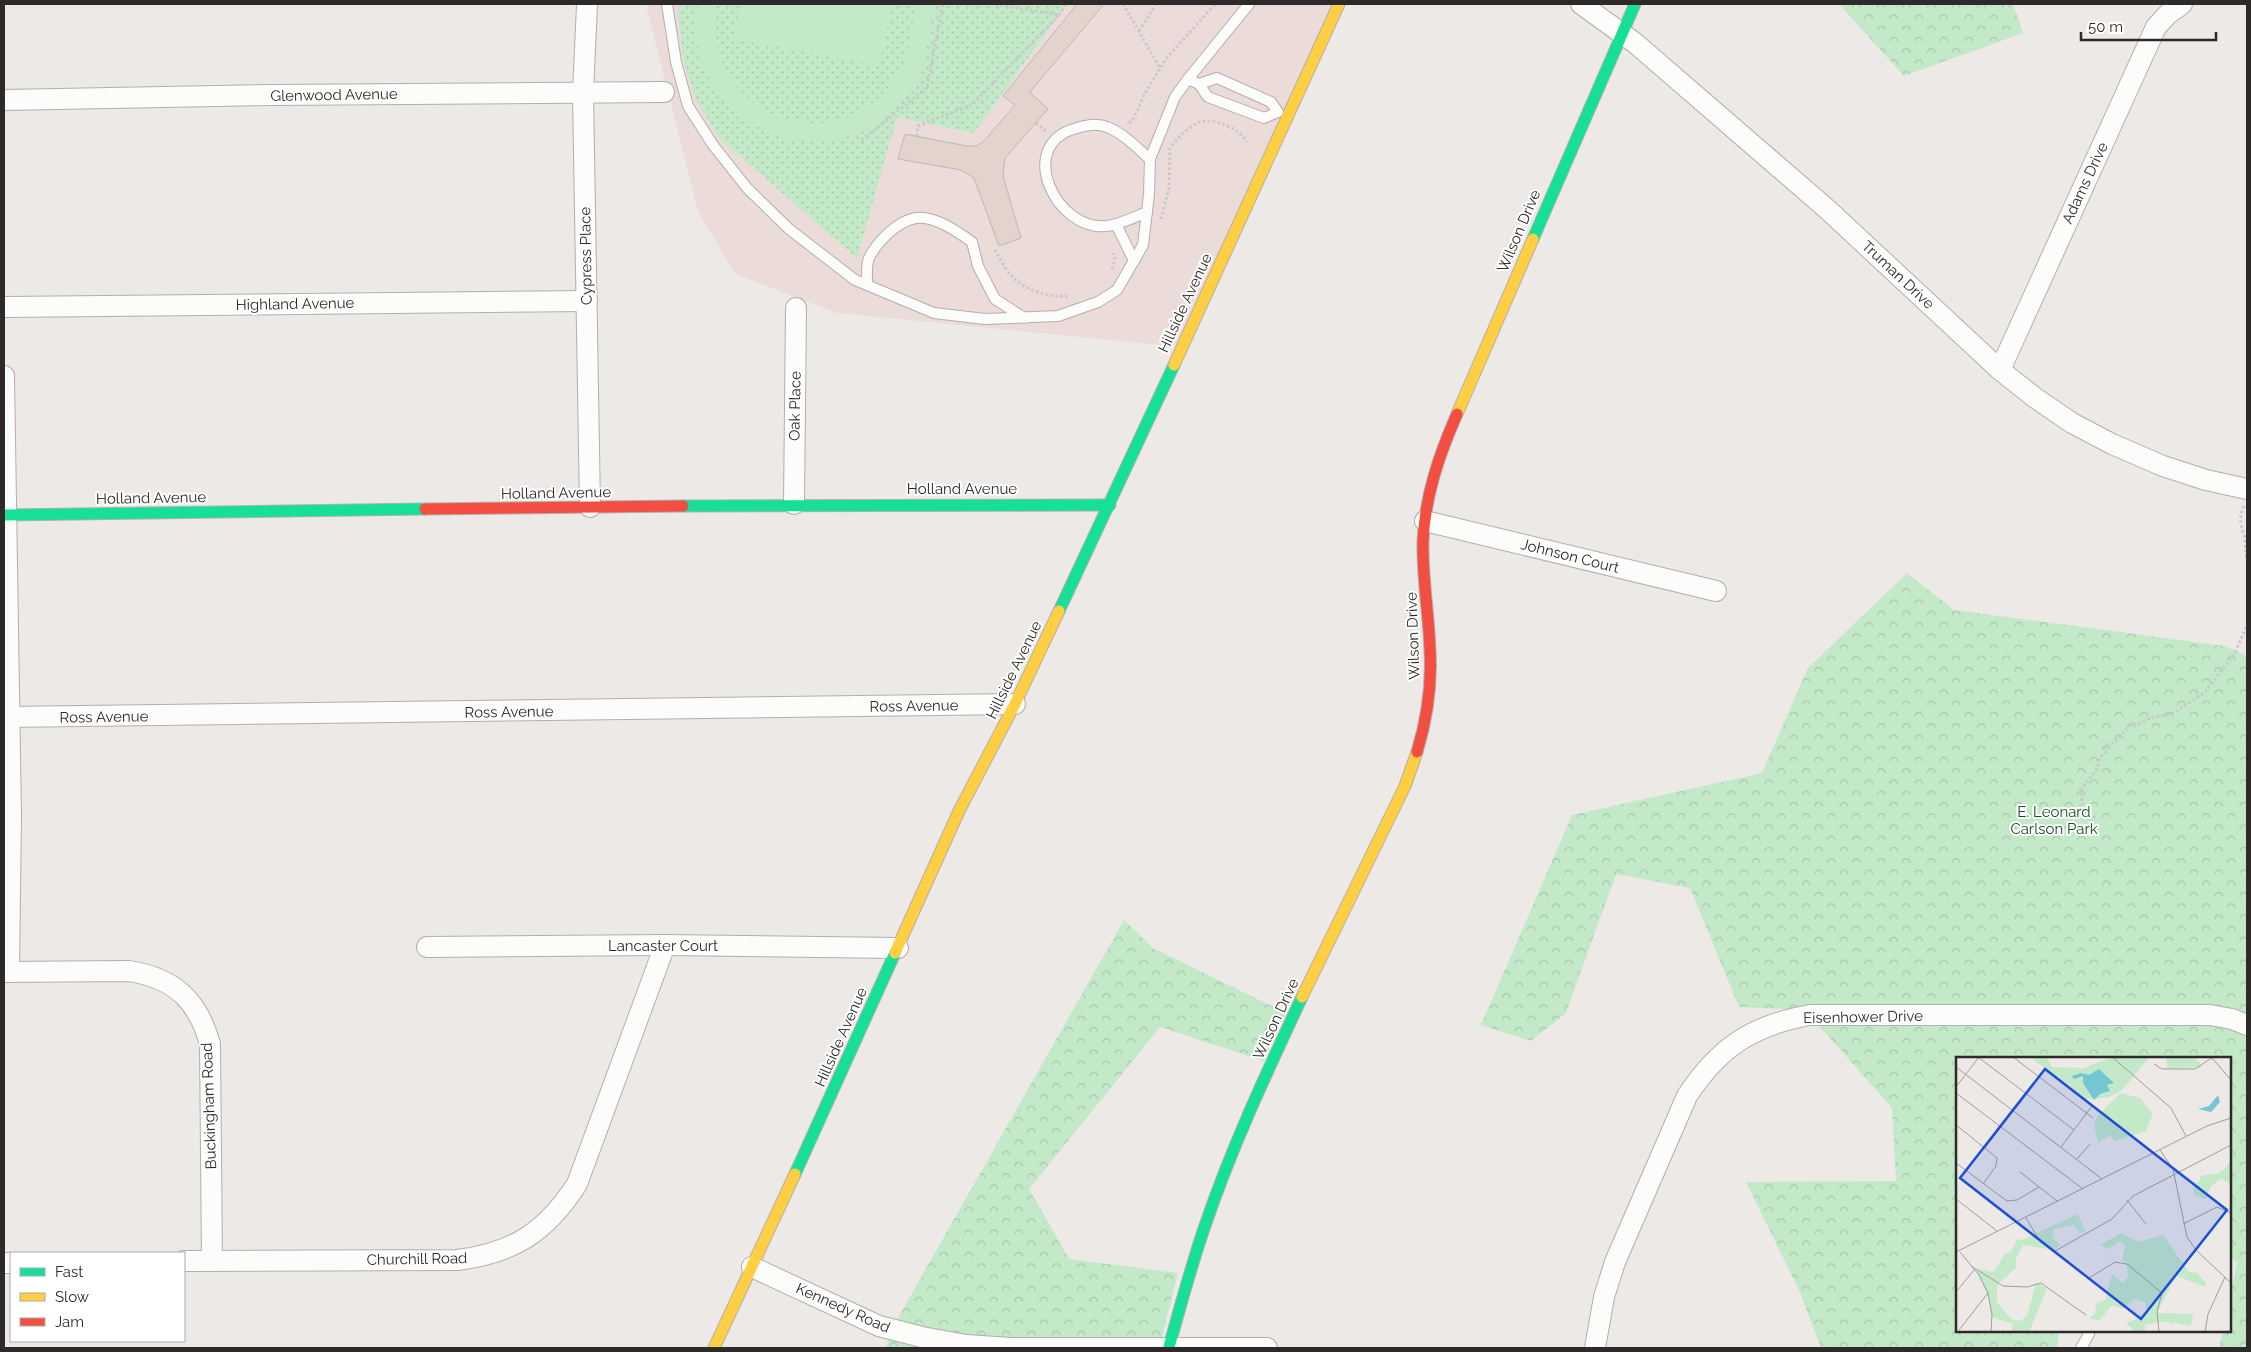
<svg xmlns="http://www.w3.org/2000/svg" width="2251" height="1352" font-family="Raleway,sans-serif">
  <style>
    .education { fill: #ecdcd9 }
    .grass { fill: url(#grass-dots) }
    .forest { fill: url(#forest-crowns) }
    .garden { fill: #c3e9c8 }
    .building { fill: #e2d4cd; stroke: #bbb8b7 }
    .lines { fill: none; stroke-linecap: round; stroke-linejoin: round }
    .lane-casing { stroke: #b2afad; stroke-width: 12 }
    .street-casing { stroke: #b2afad; stroke-width: 22 }
    .fast-casing { stroke: #b2afad; stroke-width: 13 }
    .slow-casing { stroke: #b2afad; stroke-width: 13 }
    .jam-casing { stroke: #b2afad; stroke-width: 13 }
    .path { stroke: #cac9c9; stroke-width: 3; stroke-dasharray: 2.5 2.5; stroke-linecap: butt }
    .lane { stroke: #fcfcfb; stroke-width: 10 }
    .street { stroke: #fcfcfb; stroke-width: 20 }
    .fast { stroke: #16e098; stroke-width: 11 }
    .slow { stroke: #ffcf43; stroke-width: 11 }
    .jam { stroke: #f24e42; stroke-width: 11 }
    .labels { text-anchor: middle; dominant-baseline: central; stroke-width: 4; stroke-linejoin: round; paint-order: stroke }
    .street-label { font-size: 15px; fill: #2d2a29; stroke: #fff }
    .park-label { font-size: 15px; fill: #184b27; stroke: #fff }
    .inset-road { fill: none; stroke: #a09d9b; stroke-width: 1 }
    .view { fill: #1d4ed8; fill-opacity: 0.15; stroke: #1d4ed8; stroke-width: 2.5 }
    .inset-edge { fill: none; stroke: #2d2a29; stroke-width: 2.5 }
  </style>
  <defs>
    <pattern id="grass-dots" width="8" height="8" patternUnits="userSpaceOnUse" patternTransform="scale(1.25)"><rect width="8" height="8" fill="#c3e9c8"/><path d="M2 2h.1M6 6h.1" fill="none" stroke="#a8c8ac" stroke-width="1.8" stroke-linecap="round"/></pattern>
    <pattern id="forest-crowns" width="20" height="18" patternUnits="userSpaceOnUse" patternTransform="scale(1.25)"><rect width="20" height="18" fill="#c3e9c8"/><path d="M2 6a3 3 0 1 1 6 0M12 15a3 3 0 1 1 6 0" fill="none" stroke="#a8c8ac"/></pattern>
  </defs>
  <rect width="100%" height="100%" fill="#ede9e7"/>
  <polygon class="education" points="646,4 1339,4 1182,347 837,313 735,274 698,211"/>
  <polygon class="grass" points="680,4 1067,4 974,133 897,117 857,258 719,138 694,96 683,57 678,13"/>
  <g class="forest">
    <polygon points="1839,4 2013,4 2023,33 1904,76"/>
    <polygon points="1907,573 1954,610 2225,646 2247,656 2247,1348 2219,1348 2223,1331 2230,1331 2230,1298 2237,1263 2230,1255 2230,1058 1957,1058 1957,1331 2059,1331 2057,1348 1821,1348 1799,1290 1746,1182 1896,1181 1892,1108 1805,1010 1739,1007 1690,888 1616,874 1566,1013 1531,1041 1481,1025 1572,815 1762,773 1808,668"/>
    <polygon points="1124,920 1153,948 1286,1013 1264,1061 1160,1027 1029,1189 1069,1259 1178,1273 1159,1348 886,1348 890,1332"/>
  </g>
  <g class="garden">
    <path d="M698 4H717C697 112 835 169 896 77 910 56 911 28 916 4H935L919 86 912 84C848 197 674 129 698 4Z"/>
    <polygon points="741,4 892,4 880,66 734,39"/>
  </g>
  <polygon class="building" points="1077,4 1104,4 1030,92 1048,109 1005,158 1003,176 1021,238 999,246 974,178 961,170 898,159 905,134 967,146 977,146 983,142 1015,105 1003,96"/>
  <g class="lines">
    <g class="lane-casing">
      <g id="lane">
        <polyline points="667,4 676,62 688,106 713,145 747,188 789,229 855,280 934,313 985,319 1058,316 1098,302 1117,290 1143,245 1149,194 1150,159 1175,97 1188,79 1199,84 1208,97 1264,118 1278,112 1271,102 1217,78 1199,84"/>
        <polyline points="1188,79 1249,4"/>
        <path d="M1147 212C1135 217 1121 224 1107 226 1056 232 1014 144 1077 128 1086 125 1098 123 1107 127 1123 133 1137 148 1150 159"/>
        <polyline points="1116,224 1134,261"/>
        <path d="M867 285C867 277 866 264 869 258 877 242 897 221 916 218 934 215 958 232 972 242L978 266 995 299 1024 318"/>
        <polyline points="2081,1348 2089,1334"/>
      </g>
    </g>
    <g class="street-casing">
      <g id="street">
        <polyline points="1581,4 1635,43 1827,209 2000,370 2034,397 2072,423 2112,444 2163,466 2206,480 2247,489"/>
        <polyline points="587,5 583,93 590,507"/>
        <polyline points="4,100 273,95 664,92"/>
        <polyline points="4,307 587,301"/>
        <polyline points="2000,370 2156,27 2168,14 2182,4"/>
        <polyline points="4,376 11,816 9,972"/>
        <polyline points="794,504 796,308"/>
        <polyline points="1425,521 1716,591"/>
        <polyline points="4,717 1015,704"/>
        <polyline points="427,947 665,945 898,948"/>
        <path d="M4 972 129 971C174 978 198 1000 210 1044L212 1261"/>
        <path d="M184 1261 457 1260C514 1253 546 1232 577 1184L665 945"/>
        <polyline points="4,1263 11,1263"/>
        <polyline points="752,1267 879,1326 922,1337 966,1345 1011,1348 1267,1348"/>
        <path d="M1595 1348 1604 1297 1615 1262 1687 1096C1719 1047 1753 1025 1810 1015H2210L2232 1019 2247 1025"/>
      </g>
    </g>
    <g class="fast-casing">
      <g id="fast">
        <polyline points="1533,239 1635,4"/>
        <polyline points="683,506 1110,505"/>
        <polyline points="4,515 425,509"/>
        <polyline points="1059,611 1174,365"/>
        <polyline points="795,1174 895,953"/>
        <path d="M1169 1347C1181 1304 1192 1262 1207 1220 1233 1144 1268 1070 1302 997"/>
      </g>
    </g>
    <g class="slow-casing">
      <g id="slow">
        <polyline points="1174,365 1339,4"/>
        <polyline points="1457,414 1533,239"/>
        <polyline points="895,953 959,811 1015,704 1059,611"/>
        <polyline points="1302,997 1405,786 1417,752"/>
        <polyline points="714,1348 795,1174"/>
      </g>
    </g>
    <g class="jam-casing">
      <g id="jam">
        <polyline points="425,509 683,506"/>
        <path d="M1417 752C1427 719 1432 685 1430 651 1429 614 1422 578 1423 541 1425 496 1439 455 1457 414"/>
      </g>
    </g>
    <g class="path">
      <polyline points="1123,4 1160,68"/>
      <polyline points="1059,15 1066,4"/>
      <polyline points="1139,31 1156,4"/>
      <polyline points="1036,123 1046,131"/>
      <polyline points="1129,123 1133,120 1145,93 1166,59 1215,4"/>
      <polyline points="917,136 918,126 973,104 1059,15 994,4"/>
      <polyline points="862,140 927,87 943,4"/>
      <path d="M1161 219 1169 188 1170 148C1176 139 1188 128 1197 123 1211 116 1240 128 1247 142"/>
      <path d="M995 250C999 257 1004 267 1009 273 1023 290 1048 298 1069 296"/>
      <polyline points="1112,269 1115,259 1113,253"/>
      <path d="M2244 506C2239 516 2240 524 2244 535 2246 541 2244 549 2247 559"/>
      <polyline points="2247,614 2247,617"/>
      <polyline points="2090,822 2094,817 2083,812 2081,790 2097,769 2100,757 2106,752 2105,746 2113,743 2132,724 2139,724 2150,718 2171,714 2204,693 2235,653 2247,625"/>
    </g>
    <use href="#lane" class="lane"/>
    <use href="#street" class="street"/>
    <use href="#fast" class="fast"/>
    <use href="#slow" class="slow"/>
    <use href="#jam" class="jam"/>
  </g>
  <g class="labels">
    <g class="street-label">
      <text transform="translate(334 95) rotate(-1)">Glenwood Avenue</text>
      <text transform="translate(2085 183) rotate(-65)">Adams Drive</text>
      <text transform="translate(1519 231) rotate(-67)">Wilson Drive</text>
      <text transform="translate(586 256) rotate(-91)">Cypress Place</text>
      <text transform="translate(1898 275) rotate(43)">Truman Drive</text>
      <text transform="translate(1185 303) rotate(-65)">Hillside Avenue</text>
      <text transform="translate(295 304) rotate(-1)">Highland Avenue</text>
      <text transform="translate(795 406) rotate(-89)">Oak Place</text>
      <text x="962" y="489">Holland Avenue</text>
      <text transform="translate(556 493) rotate(-1)">Holland Avenue</text>
      <text transform="translate(151 498) rotate(-1)">Holland Avenue</text>
      <text transform="translate(1570 556) rotate(14)">Johnson Court</text>
      <text transform="translate(1413 636) rotate(-92)">Wilson Drive</text>
      <text transform="translate(1014 670) rotate(-64)">Hillside Avenue</text>
      <text transform="translate(914 706) rotate(-1)">Ross Avenue</text>
      <text transform="translate(509 712) rotate(-1)">Ross Avenue</text>
      <text transform="translate(104 717) rotate(-1)">Ross Avenue</text>
      <text x="663" y="946">Lancaster Court</text>
      <text transform="translate(1863 1017) rotate(-1)">Eisenhower Drive</text>
      <text transform="translate(1276 1019) rotate(-65)">Wilson Drive</text>
      <text transform="translate(841 1037) rotate(-66)">Hillside Avenue</text>
      <text transform="translate(209 1106) rotate(-92)">Buckingham Road</text>
      <text transform="translate(417 1259) rotate(-1)">Churchill Road</text>
      <text transform="translate(843 1308) rotate(24)">Kennedy Road</text>
    </g>
    <g class="park-label">
      <text x="2054" y="812">E. Leonard<tspan x="2054" dy="17">Carlson Park</tspan></text>
    </g>
  </g>
  <g transform="translate(1956 1057)">
    <rect width="275" height="275" fill="#ede9e7"/>
    <path d="M165 36 184 41 197 57 190 74 159 84 154 78 142 86 138 68 141 59Z" fill="#c3e9c8"/>
    <path d="M74 0H91L96 10 128 11 156 0 193 1 165 34 153 40 133 42H128ZM210 0H239L246 10 211 12ZM275 105V127L265 122 255 129 250 142 238 138 237 127 243 125 245 119 263 116ZM122 157 129 174 124 177 118 168 97 172 96 180 104 188 98 193 67 188 60 201V211L41 228V245L55 262 64 264 71 259 80 226 91 231 73 275H56L57 267 36 260 33 243 20 212 38 215 49 197 55 195 61 182 66 183ZM165 176 182 185 207 178 233 215 241 216 249 225 250 230 220 219 201 256 237 257 235 269 217 265V268L213 264 189 268V275H179L170 265 179 263 190 254 189 245 178 242 167 252 156 248 143 264 133 261 139 257 140 247 149 243 156 217 167 226 172 220 171 207 166 202 169 189 164 184 152 192 144 188Z" fill="#c3e9c8"/>
    <path d="M171 38 182 45 180 56 158 76 147 75 141 67 143 58ZM171 40 179 45V56L158 74 147 73 143 67 145 59ZM167 43 177 54 156 72 146 61Z" fill="#c3e9c8" fill-rule="evenodd"/>
    <path d="M143 12 158 26 151 28 154 34 144 37 138 43 127 26V19L118 22 116 19 125 16 133 18ZM262 38 264 45 255 55 242 52 253 49Z" fill="#73c7d4"/>
    <path class="inset-road" d="M22 0 118 73M57 0 137 61M156 0 215 51 230 79M256 1 275 23M198 7 206 12H239L257 0M0 10 146 122M0 30 23 0M0 36 127 132M0 68 41 101 40 109 27 127M105 90 136 49M29 91 83 20M204 93 217 112 231 180 240 193 275 226M121 102 134 87M0 106 51 144 61 143 83 130M64 115 101 144M0 142 41 174M171 143 190 167M70 161 82 181 154 238M227 167 261 150 275 156M99 194 156 162 177 139 275 88M0 195 251 69 275 61M4 195 23 218 32 236 36 258 35 275M15 209 47 229 71 230 85 226 130 258M133 221 159 205 171 207 206 236 201 255 203 275M0 235 18 213M3 273 32 236M249 275 252 257 269 220"/>
    <path class="view" d="M89 12 271 153 185 262 4 121Z"/>
    <rect width="275" height="275" class="inset-edge"/>
  </g>
  <rect width="2251" height="1352" fill="none" stroke="#2d2a29" stroke-width="10"/>
  <rect x="10" y="1252" width="175" height="90" fill="#ffffff" stroke="#abaaa9"/>
  <rect x="20" y="1268" width="25" height="8" fill="#16e098" stroke="#abaaa9"/>
  <text x="55" y="1277" font-size="15" fill="#2d2a29">Fast</text>
  <rect x="20" y="1293" width="25" height="8" fill="#ffcf43" stroke="#abaaa9"/>
  <text x="55" y="1302" font-size="15" fill="#2d2a29">Slow</text>
  <rect x="20" y="1318" width="25" height="8" fill="#f24e42" stroke="#abaaa9"/>
  <text x="55" y="1327" font-size="15" fill="#2d2a29">Jam</text>
  <path d="M2081 32v8h135v-8" fill="none" stroke="#2d2a29" stroke-width="2.5"/>
  <text x="2088" y="32" font-size="15" fill="#2d2a29" stroke="#ffffff" stroke-width="4" paint-order="stroke">50 m</text>
</svg>
